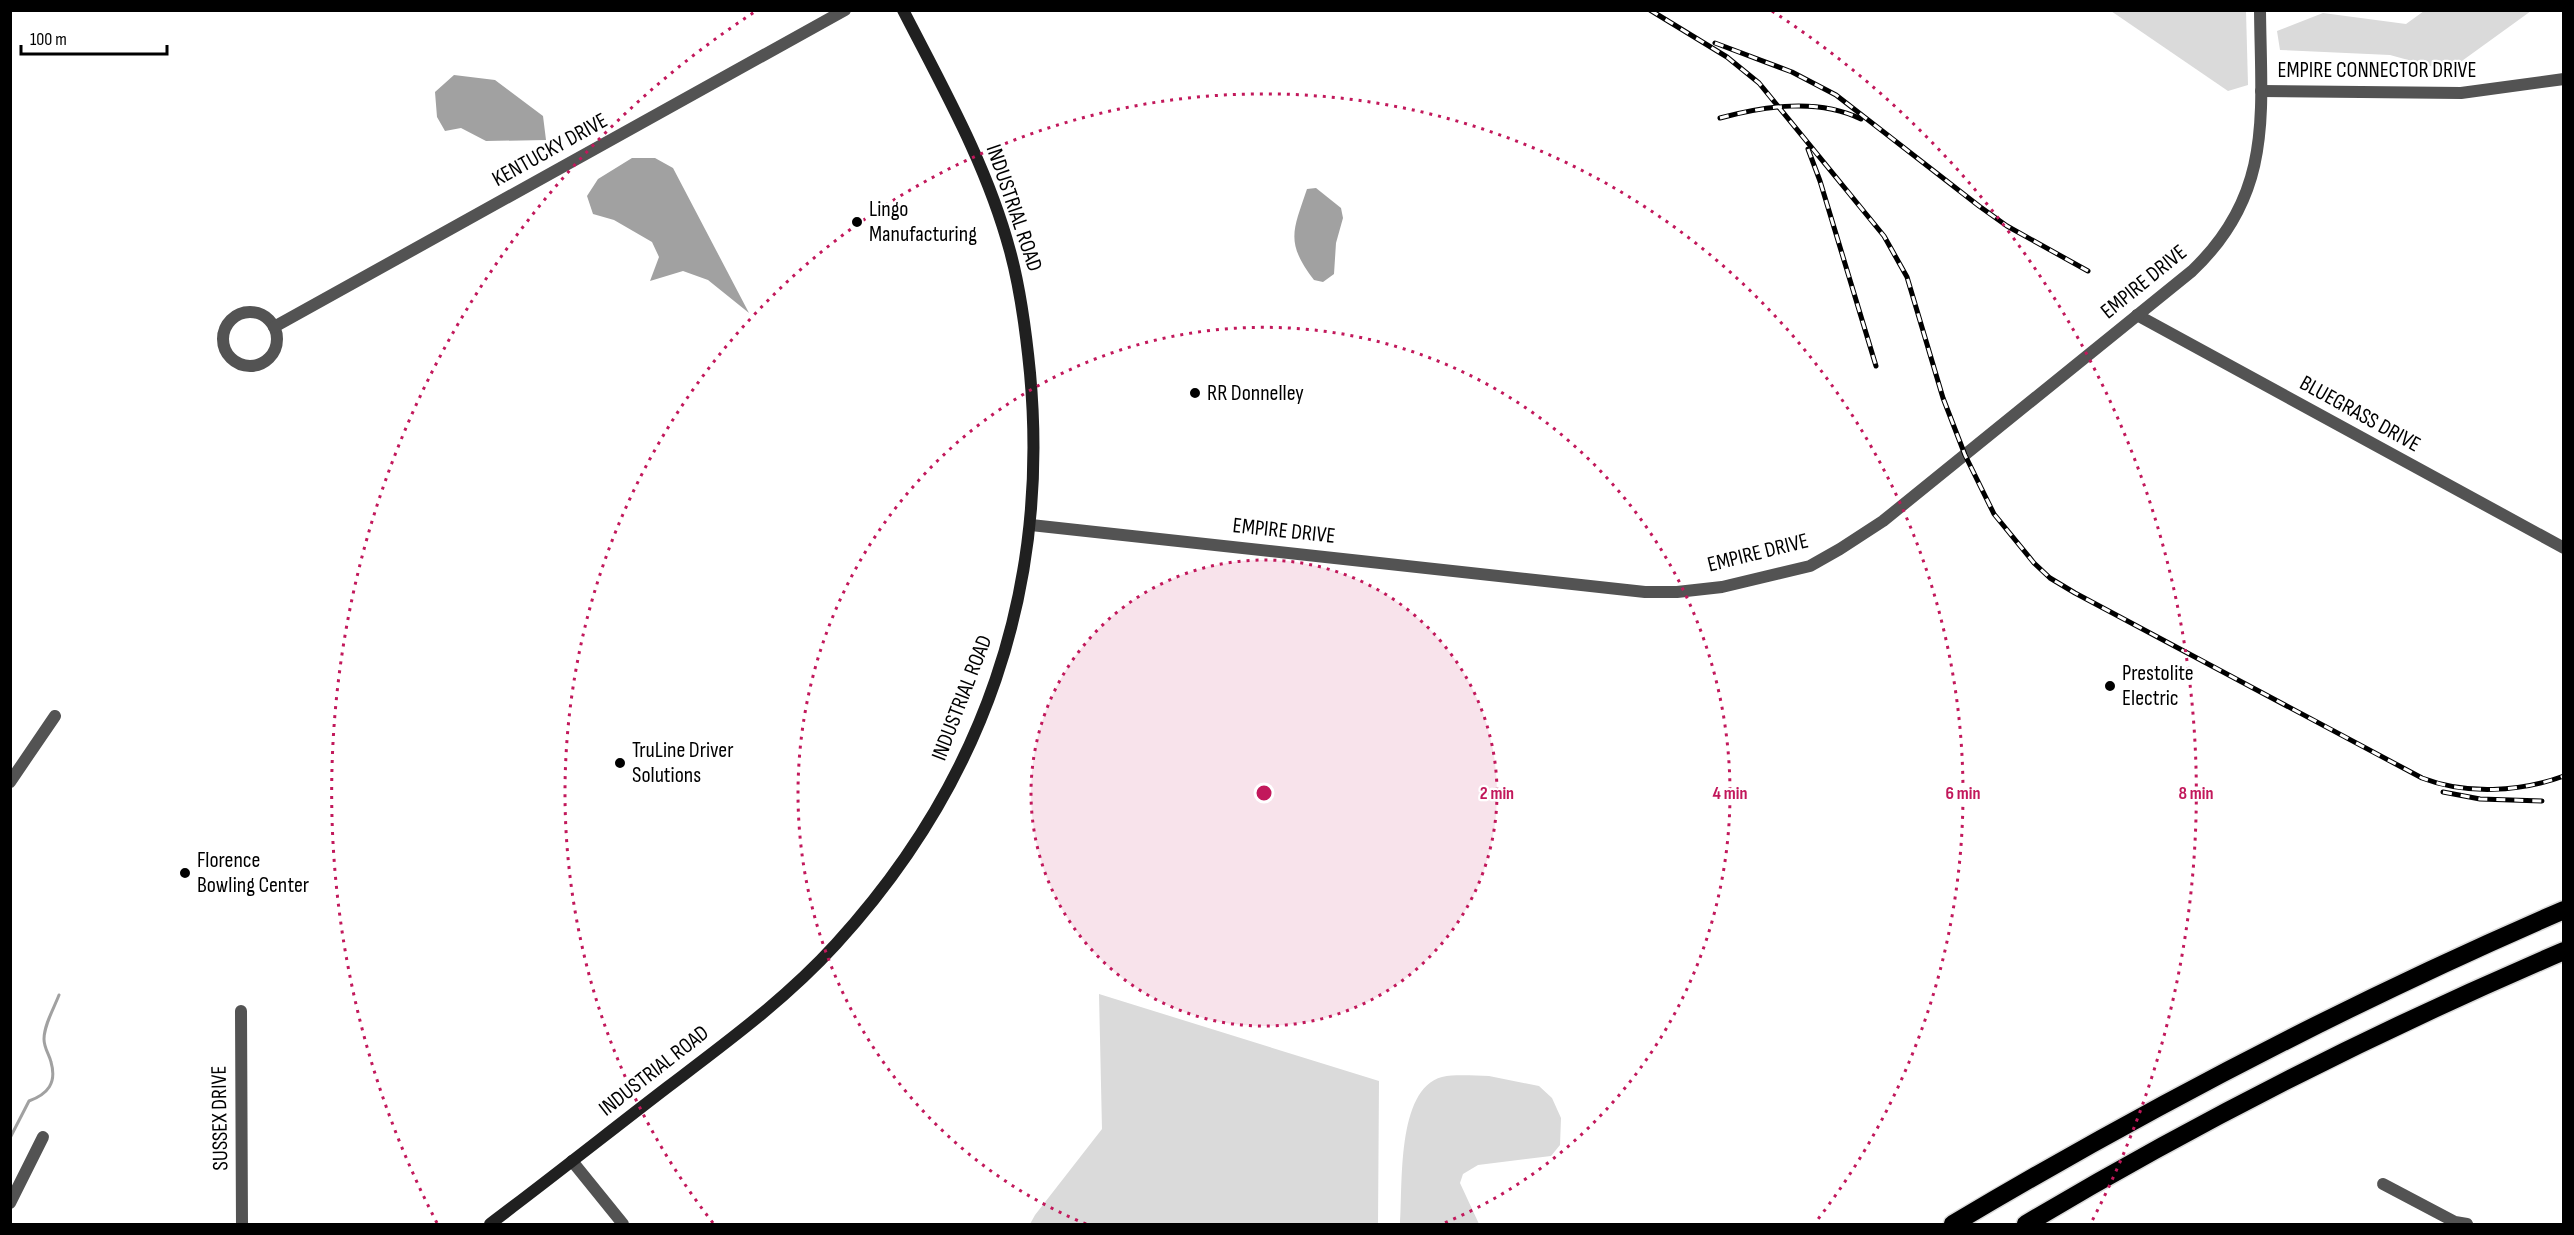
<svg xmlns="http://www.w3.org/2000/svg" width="2574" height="1235" font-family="'Sofia Sans Condensed',sans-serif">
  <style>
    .green { fill: #dadada }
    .water { fill: #a1a1a1 }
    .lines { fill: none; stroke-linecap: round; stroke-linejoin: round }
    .stream { stroke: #a1a1a1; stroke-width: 3 }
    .motorway-casing { stroke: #dbdbdb; stroke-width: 21 }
    .minor { stroke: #535353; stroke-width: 12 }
    .tertiary { stroke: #535353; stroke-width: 12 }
    .secondary { stroke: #202020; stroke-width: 12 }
    .motorway { stroke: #000; stroke-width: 18 }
    .rail-casing { stroke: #000; stroke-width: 5 }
    .rail { stroke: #fff; stroke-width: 3; stroke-dasharray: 9; stroke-linecap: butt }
    .ring { fill: none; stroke: #c2185b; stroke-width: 3; stroke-dasharray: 3 6 }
    .poi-dot { fill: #000; stroke: #fff; stroke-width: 2 }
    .labels { text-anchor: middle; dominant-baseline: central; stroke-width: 4.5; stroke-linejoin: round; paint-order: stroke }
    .street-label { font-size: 22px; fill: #000; stroke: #fff }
    .poi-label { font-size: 22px; fill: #000; stroke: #fff; text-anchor: start }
    .centre { fill: #c2185b; stroke: #fff; stroke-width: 3 }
    .ring-label { font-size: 18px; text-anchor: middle; font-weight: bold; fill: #c2185b; stroke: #fff; stroke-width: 4.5; stroke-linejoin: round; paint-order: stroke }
  </style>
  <rect width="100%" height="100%" fill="#fff"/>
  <g class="green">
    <polygon points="2111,11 2246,11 2248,85 2228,91"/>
    <polygon points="2424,11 2531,11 2448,71 2390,55 2280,50 2277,31 2323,13 2406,24"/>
    <polygon points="1099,994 1379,1081 1378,1224 1030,1224 1035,1215 1102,1129"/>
    <path d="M1489 1076 1539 1086 1552 1098 1561 1118 1560 1145 1551 1156 1478 1165 1463 1174 1460 1183 1479 1224H1400C1403 1186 1396 1089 1442 1077 1456 1074 1475 1076 1489 1076Z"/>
  </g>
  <g class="water">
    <polygon points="454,75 495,80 543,116 546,140 486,141 461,128 445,131 437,117 435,92"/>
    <polygon points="632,158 655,158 673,168 749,313 708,280 683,271 650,281 659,257 652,242 614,220 593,214 587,196 598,179"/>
    <path d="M1316 188 1341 208 1343 218 1336 243 1334 274 1323 282 1314 280C1285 242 1293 231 1307 189Z"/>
  </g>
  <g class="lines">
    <path class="stream" d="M10 1138 29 1101C48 1094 57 1083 51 1062 49 1054 44 1048 44 1039 44 1025 54 1008 59 995"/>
    <g class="motorway-casing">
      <g id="motorway">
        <path d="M1953 1224C2150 1107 2353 1001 2564 910"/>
        <path d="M2026 1224C2199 1121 2379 1030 2564 951"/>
      </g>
    </g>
    <g class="minor">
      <circle cx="250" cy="339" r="27"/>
      <polyline points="2137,315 2564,548"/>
      <polyline points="274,327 845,10"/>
      <polyline points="10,782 55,716"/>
      <polyline points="241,1011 242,1224"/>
      <polyline points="572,1161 623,1224"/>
      <polyline points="2383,1184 2455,1222 2467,1224"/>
      <polyline points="10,1203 43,1137"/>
    </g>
    <g class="tertiary">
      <polyline points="2261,91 2461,93 2564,79"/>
      <path d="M1031 525 1645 592H1677L1722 587 1810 566 1840 549 1883 521 2192 271C2274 193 2261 114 2260 10"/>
    </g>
    <path class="secondary" d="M490 1224C550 1179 609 1132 669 1086 727 1042 787 998 836 944 983 783 1050 590 1030 373 1026 332 1021 291 1010 251 987 165 943 88 903 10"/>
    <use href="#motorway" class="motorway"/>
    <g class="rail-casing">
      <g id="rail">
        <path d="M1650 10 1727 57 1759 83 1884 236 1907 277 1943 398 1965 455 1994 514 2034 563 2050 578 2075 593 2422 778C2466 795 2520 792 2564 776"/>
        <polyline points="1715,43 1792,72 1836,95 1979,206 2007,226 2088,271"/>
        <path d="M1720 118C1765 106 1818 98 1861 119"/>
        <polyline points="1808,149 1820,181 1876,366"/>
        <polyline points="2443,792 2480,799 2542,801"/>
      </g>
    </g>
    <use href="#rail" class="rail"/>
  </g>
  <circle cx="1264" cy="793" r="233" fill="#c2185b" fill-opacity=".12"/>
  <g class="ring">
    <circle cx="1264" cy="793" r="233"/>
    <path d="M1086 1224A466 466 0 1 1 1442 1224"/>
    <path d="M713 1223A699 699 0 1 1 1815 1223"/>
    <path d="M437 1223A932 932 0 0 1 756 11M1772 11A932 932 0 0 1 2091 1223"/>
  </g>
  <g class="poi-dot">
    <circle cx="857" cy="222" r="6"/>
    <circle cx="1195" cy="393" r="6"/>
    <circle cx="2110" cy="686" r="6"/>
    <circle cx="620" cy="763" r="6"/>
    <circle cx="185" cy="873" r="6"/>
  </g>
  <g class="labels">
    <g class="street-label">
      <text x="2377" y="70">EMPIRE CONNECTOR DRIVE</text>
      <text transform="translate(550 150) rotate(-29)">KENTUCKY DRIVE</text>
      <text transform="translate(1014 208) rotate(71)">INDUSTRIAL ROAD</text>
      <text transform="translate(2144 282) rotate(-39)">EMPIRE DRIVE</text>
      <text transform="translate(2360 414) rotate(29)">BLUEGRASS DRIVE</text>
      <text transform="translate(1284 531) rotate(6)">EMPIRE DRIVE</text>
      <text transform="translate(1758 553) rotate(-14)">EMPIRE DRIVE</text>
      <text transform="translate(962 698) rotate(-69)">INDUSTRIAL ROAD</text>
      <text transform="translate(654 1071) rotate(-38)">INDUSTRIAL ROAD</text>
      <text transform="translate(220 1118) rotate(-91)">SUSSEX DRIVE</text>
    </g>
    <g class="poi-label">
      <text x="869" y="209">Lingo<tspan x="869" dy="25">Manufacturing</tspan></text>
      <text x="1207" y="393">RR Donnelley</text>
      <text x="2122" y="673">Prestolite<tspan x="2122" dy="25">Electric</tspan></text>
      <text x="632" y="750">TruLine Driver<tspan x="632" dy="25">Solutions</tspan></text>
      <text x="197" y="860">Florence<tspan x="197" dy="25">Bowling Center</tspan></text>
    </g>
  </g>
  <circle cx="1264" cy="793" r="9" class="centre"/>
  <g class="ring-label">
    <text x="1497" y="799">2 min</text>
    <text x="1730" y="799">4 min</text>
    <text x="1963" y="799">6 min</text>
    <text x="2196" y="799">8 min</text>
  </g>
  <rect width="2574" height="1235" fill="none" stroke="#000000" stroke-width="24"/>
  <path d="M21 45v9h146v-9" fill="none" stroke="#000000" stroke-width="3"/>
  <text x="30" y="45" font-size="18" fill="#000000" stroke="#ffffff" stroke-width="4.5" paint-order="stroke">100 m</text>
</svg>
